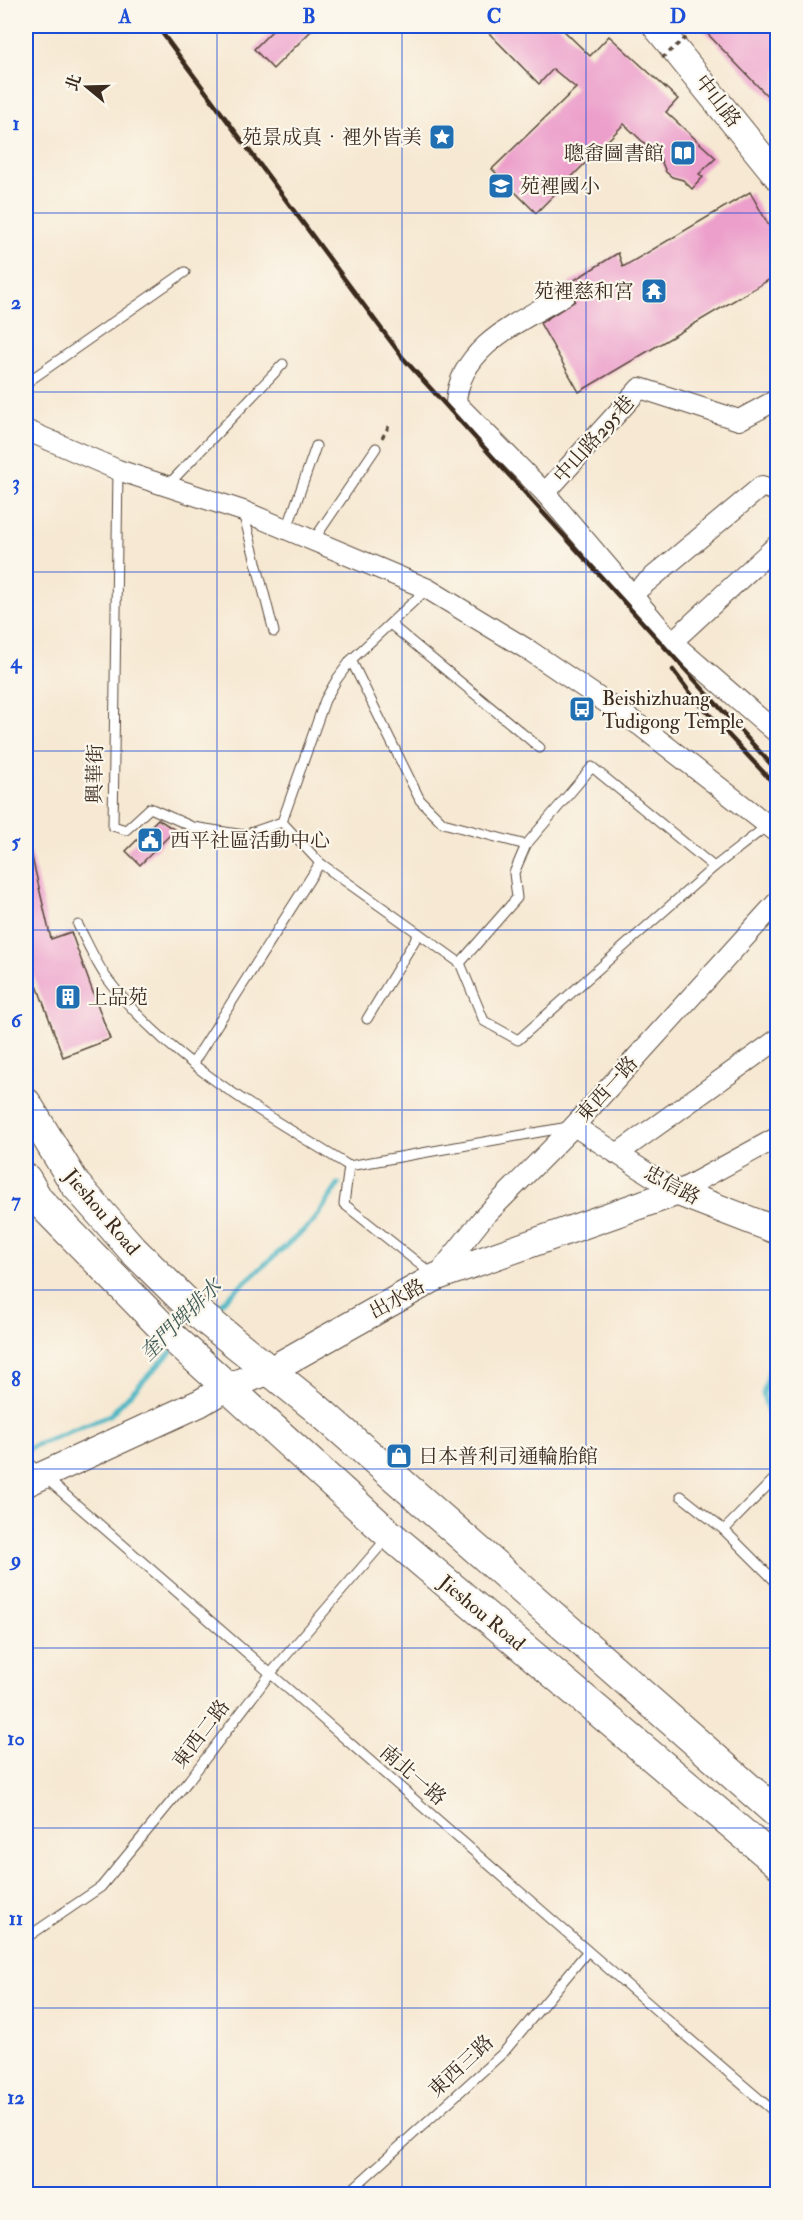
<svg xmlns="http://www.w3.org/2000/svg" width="803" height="2220" font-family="'IM FELL Double Pica','Noto Serif TC',serif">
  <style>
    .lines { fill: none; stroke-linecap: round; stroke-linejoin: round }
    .stream { stroke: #49b6c4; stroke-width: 5 }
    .building { fill: #ec9fcb }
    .lane-casing { stroke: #574639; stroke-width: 11 }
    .street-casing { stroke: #574639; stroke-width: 22 }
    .secondary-casing { stroke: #574639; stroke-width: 29 }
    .primary-casing { stroke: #574639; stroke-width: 32 }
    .path { stroke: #574639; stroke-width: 3; stroke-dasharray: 4.5 4.5; stroke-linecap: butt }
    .lane { stroke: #fff; stroke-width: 9 }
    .street { stroke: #fff; stroke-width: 20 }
    .secondary { stroke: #fff; stroke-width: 27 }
    .primary { stroke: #fff; stroke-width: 30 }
    .rail { stroke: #3b2a1e; stroke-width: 4.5 }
    .path-bridge { stroke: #574639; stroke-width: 3; stroke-dasharray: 4.5 4.5; stroke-linecap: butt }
    .grid { fill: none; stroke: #1d4ed8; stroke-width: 1.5; stroke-opacity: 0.55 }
    .labels { text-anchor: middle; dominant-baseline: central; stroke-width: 4.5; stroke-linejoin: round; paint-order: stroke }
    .street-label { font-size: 20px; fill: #3b2a1e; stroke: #fbf7ec }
    .poi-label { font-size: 20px; fill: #3b2a1e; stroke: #fbf7ec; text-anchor: start }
    .water-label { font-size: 21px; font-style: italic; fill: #405b58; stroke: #fbf7ec }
    .neatline { fill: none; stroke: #1d4ed8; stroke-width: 2 }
    .grid-label { font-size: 20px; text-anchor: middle; font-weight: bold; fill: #1d4ed8 }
  </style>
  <rect width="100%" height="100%" fill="#fbf7ec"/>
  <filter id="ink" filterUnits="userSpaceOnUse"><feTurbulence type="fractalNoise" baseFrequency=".0167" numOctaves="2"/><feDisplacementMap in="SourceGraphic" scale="12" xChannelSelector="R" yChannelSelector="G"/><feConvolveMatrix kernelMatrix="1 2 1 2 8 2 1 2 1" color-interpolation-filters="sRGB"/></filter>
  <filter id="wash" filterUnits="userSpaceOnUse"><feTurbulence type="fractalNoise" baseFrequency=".008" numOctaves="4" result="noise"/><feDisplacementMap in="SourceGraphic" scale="24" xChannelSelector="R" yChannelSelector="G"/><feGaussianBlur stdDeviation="1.35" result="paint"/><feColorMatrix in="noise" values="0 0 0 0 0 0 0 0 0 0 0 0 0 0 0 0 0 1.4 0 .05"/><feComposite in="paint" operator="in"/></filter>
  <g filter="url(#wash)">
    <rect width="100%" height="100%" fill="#f6e8d2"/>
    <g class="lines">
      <g class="stream">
        <polyline points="211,1312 313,1222 339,1184"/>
        <polyline points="778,1340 763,1394 778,1449"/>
        <polyline points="26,1449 110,1415 173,1350"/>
      </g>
    </g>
    <g id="blocks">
      <g class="building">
        <polygon points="277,26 316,26 273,69 254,49"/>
        <polygon points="482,26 559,26 590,56 609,36 678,99 666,112 716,158 699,174 703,177 692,189 683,180 672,177 666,172 660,158 624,124 536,213 492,169 576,88 553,69 539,84"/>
        <polygon points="700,26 768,26 777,36 777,106"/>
        <polygon points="750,192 777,240 777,275 579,392 540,323 575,301 576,290 568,284 618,253 623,267"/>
        <polygon points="158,819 175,830 140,865 126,851"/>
        <polygon points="31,853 51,939 71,932 110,1039 63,1057 26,955 26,854"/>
      </g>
    </g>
  </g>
  <g filter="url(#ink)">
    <use href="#blocks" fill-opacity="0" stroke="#574639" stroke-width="1.5"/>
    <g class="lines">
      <g class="lane-casing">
        <g id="lane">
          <polyline points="26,383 185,272"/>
          <polyline points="118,470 113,826 126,830 150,808 193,827 244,835 282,822 325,700 337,679 351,660 427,589"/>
          <polyline points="167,486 283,364"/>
          <polyline points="243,512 274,632"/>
          <polyline points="287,529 316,446"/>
          <polyline points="313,541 376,448"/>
          <polyline points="390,624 540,748"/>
          <polyline points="351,660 420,800 443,823 526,845"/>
          <polyline points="282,822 320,863 460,963 484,1021 518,1040 714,867 768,825"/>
          <path d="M78 925C87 942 95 961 106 977 168 1061 262 1112 349 1166"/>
          <polyline points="460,963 517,898 514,873 526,845 592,767 714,867"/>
          <polyline points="367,1019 418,935"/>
          <polyline points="193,1063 320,863"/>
          <polyline points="432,1274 344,1204 349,1166 568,1127"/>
          <path d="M26 1461C278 1678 525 1899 778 2115"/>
          <polyline points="778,1475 724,1530 778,1584"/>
          <polyline points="681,1496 724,1530"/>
          <polyline points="26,1938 101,1887 189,1780 271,1673 388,1537"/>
          <polyline points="347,2194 504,2052 587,1952"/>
        </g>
      </g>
      <g class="street-casing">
        <g id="street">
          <path d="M565 295C522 321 459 346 456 403L545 493 672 642"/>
          <polyline points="26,430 118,470 243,511 428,589 530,651 642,727 778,833"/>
          <polyline points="545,493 640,388 739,420 778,399"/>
          <polyline points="778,544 672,642 778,734"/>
          <polyline points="630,596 762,486 778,492"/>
          <polyline points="574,1126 677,1192 778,1137"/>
          <polyline points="617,1154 778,1039"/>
          <polyline points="436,1277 482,1219 574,1126 778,901"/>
        </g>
      </g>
      <g class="secondary-casing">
        <g id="secondary">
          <polyline points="656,26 778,177"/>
          <polyline points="26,1483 200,1403 227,1387 269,1371 436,1277 677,1192 778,1231"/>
        </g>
      </g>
      <g class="primary-casing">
        <g id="primary">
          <polyline points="26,1103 75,1184 133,1250 194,1310 315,1407 778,1814"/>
          <polyline points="26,1179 38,1200 169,1334 390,1535 778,1863"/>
        </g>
      </g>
      <polyline class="path" points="382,438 389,426"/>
      <use href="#lane" class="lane"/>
      <use href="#street" class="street"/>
      <use href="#secondary" class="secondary"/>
      <use href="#primary" class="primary"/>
      <g class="rail">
        <polyline points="157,26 403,358 778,772"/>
        <polyline points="673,670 694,698 778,788"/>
      </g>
      <polyline class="path-bridge" points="662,58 689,35"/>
    </g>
  </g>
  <path class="grid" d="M217 26V2194M402 26V2194M586 26V2194M26 213H778M26 392H778M26 572H778M26 751H778M26 930H778M26 1110H778M26 1290H778M26 1469H778M26 1648H778M26 1828H778M26 2008H778"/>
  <defs>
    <g id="sight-square" transform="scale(1.35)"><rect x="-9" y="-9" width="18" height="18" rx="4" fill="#1f6fb2" stroke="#fbf7ec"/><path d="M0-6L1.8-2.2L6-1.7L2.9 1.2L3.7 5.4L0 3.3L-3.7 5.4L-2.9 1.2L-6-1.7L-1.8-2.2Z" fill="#fff"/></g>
    <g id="library-square" transform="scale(1.35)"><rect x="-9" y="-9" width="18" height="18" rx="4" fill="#1f6fb2" stroke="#fbf7ec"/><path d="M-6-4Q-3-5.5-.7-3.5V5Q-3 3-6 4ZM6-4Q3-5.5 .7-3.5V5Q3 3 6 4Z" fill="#fff"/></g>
    <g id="school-square" transform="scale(1.35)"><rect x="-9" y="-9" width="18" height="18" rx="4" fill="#1f6fb2" stroke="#fbf7ec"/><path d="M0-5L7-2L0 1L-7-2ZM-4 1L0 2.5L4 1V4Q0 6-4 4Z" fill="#fff"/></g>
    <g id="temple-square" transform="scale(1.35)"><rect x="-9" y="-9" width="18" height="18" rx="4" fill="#1f6fb2" stroke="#fbf7ec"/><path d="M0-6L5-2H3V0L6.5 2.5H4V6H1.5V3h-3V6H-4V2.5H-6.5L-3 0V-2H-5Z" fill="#fff"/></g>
    <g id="bus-square" transform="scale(1.35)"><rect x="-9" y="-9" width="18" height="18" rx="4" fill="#1f6fb2" stroke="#fbf7ec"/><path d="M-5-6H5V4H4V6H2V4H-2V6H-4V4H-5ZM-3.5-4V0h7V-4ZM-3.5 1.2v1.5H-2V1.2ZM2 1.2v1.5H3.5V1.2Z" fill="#fff"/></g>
    <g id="civic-square" transform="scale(1.35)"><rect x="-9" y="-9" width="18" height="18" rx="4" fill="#1f6fb2" stroke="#fbf7ec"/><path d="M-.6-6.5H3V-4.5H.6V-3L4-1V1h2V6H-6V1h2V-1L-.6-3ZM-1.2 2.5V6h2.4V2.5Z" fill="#fff"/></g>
    <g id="building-square" transform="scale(1.35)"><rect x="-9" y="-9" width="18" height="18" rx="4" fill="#1f6fb2" stroke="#fbf7ec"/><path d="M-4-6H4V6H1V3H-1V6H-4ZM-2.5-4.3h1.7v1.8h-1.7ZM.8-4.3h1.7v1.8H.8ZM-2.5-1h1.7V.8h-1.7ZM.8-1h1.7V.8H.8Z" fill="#fff"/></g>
    <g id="shop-square" transform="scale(1.35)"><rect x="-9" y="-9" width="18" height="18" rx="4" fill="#1f6fb2" stroke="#fbf7ec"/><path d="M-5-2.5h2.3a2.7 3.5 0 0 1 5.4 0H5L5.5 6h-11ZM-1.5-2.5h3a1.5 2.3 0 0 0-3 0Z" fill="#fff"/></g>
  </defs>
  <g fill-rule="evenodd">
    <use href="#sight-square" x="442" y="137"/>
    <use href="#library-square" x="683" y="153"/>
    <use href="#school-square" x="501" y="186"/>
    <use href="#temple-square" x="654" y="291"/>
    <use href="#bus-square" x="582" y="709"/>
    <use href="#civic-square" x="150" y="840"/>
    <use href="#building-square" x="68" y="997"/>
    <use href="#shop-square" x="399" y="1456"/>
  </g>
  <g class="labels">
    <g class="street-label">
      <text transform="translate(718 101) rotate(52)">中山路</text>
      <text transform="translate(594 439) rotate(-48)">中山路295巷</text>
      <text transform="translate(95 774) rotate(-89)">興華街</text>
      <text transform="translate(607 1089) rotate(-48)">東西一路</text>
      <text transform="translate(672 1185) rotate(28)">忠信路</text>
      <text transform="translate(102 1212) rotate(50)">Jieshou Road</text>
      <text transform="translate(397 1299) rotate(-29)">出水路</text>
      <text transform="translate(482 1613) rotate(40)">Jieshou Road</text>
      <text transform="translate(201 1734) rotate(-53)">東西二路</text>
      <text transform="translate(413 1775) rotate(41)">南北一路</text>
      <text transform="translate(461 2066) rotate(-43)">東西三路</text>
    </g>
    <g class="poi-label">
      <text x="422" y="137" text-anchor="end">苑景成真．裡外皆美</text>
      <text x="664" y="153" text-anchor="end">聰畬圖書館</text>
      <text x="520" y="186">苑裡國小</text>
      <text x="634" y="291" text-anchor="end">苑裡慈和宮</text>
      <text x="602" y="698">Beishizhuang<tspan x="602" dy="23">Tudigong Temple</tspan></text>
      <text x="170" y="840">西平社區活動中心</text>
      <text x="88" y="997">上品苑</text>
      <text x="418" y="1456">日本普利司通輪胎館</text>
    </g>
    <g class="water-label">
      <text transform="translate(181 1320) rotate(-45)">奎門埤排水</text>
    </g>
  </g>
  <rect width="803" height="2220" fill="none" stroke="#fbf7ec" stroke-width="66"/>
  <g transform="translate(87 87) rotate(289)" stroke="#fbf7ec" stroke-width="4.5" paint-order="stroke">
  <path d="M0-4.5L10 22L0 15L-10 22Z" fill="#3b2a1e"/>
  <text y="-9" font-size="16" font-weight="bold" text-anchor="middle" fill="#3b2a1e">北</text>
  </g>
  <rect x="33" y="33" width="737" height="2154" class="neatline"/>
  <g class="grid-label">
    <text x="125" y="23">A</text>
    <text x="309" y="23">B</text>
    <text x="494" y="23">C</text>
    <text x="678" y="23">D</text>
    <text x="16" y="130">1</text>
    <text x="16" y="309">2</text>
    <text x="16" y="489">3</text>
    <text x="16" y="668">4</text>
    <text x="16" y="848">5</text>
    <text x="16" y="1027">6</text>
    <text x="16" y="1207">7</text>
    <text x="16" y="1386">8</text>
    <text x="16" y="1566">9</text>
    <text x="16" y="1745">10</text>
    <text x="16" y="1925">11</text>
    <text x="16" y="2104">12</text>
  </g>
</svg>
